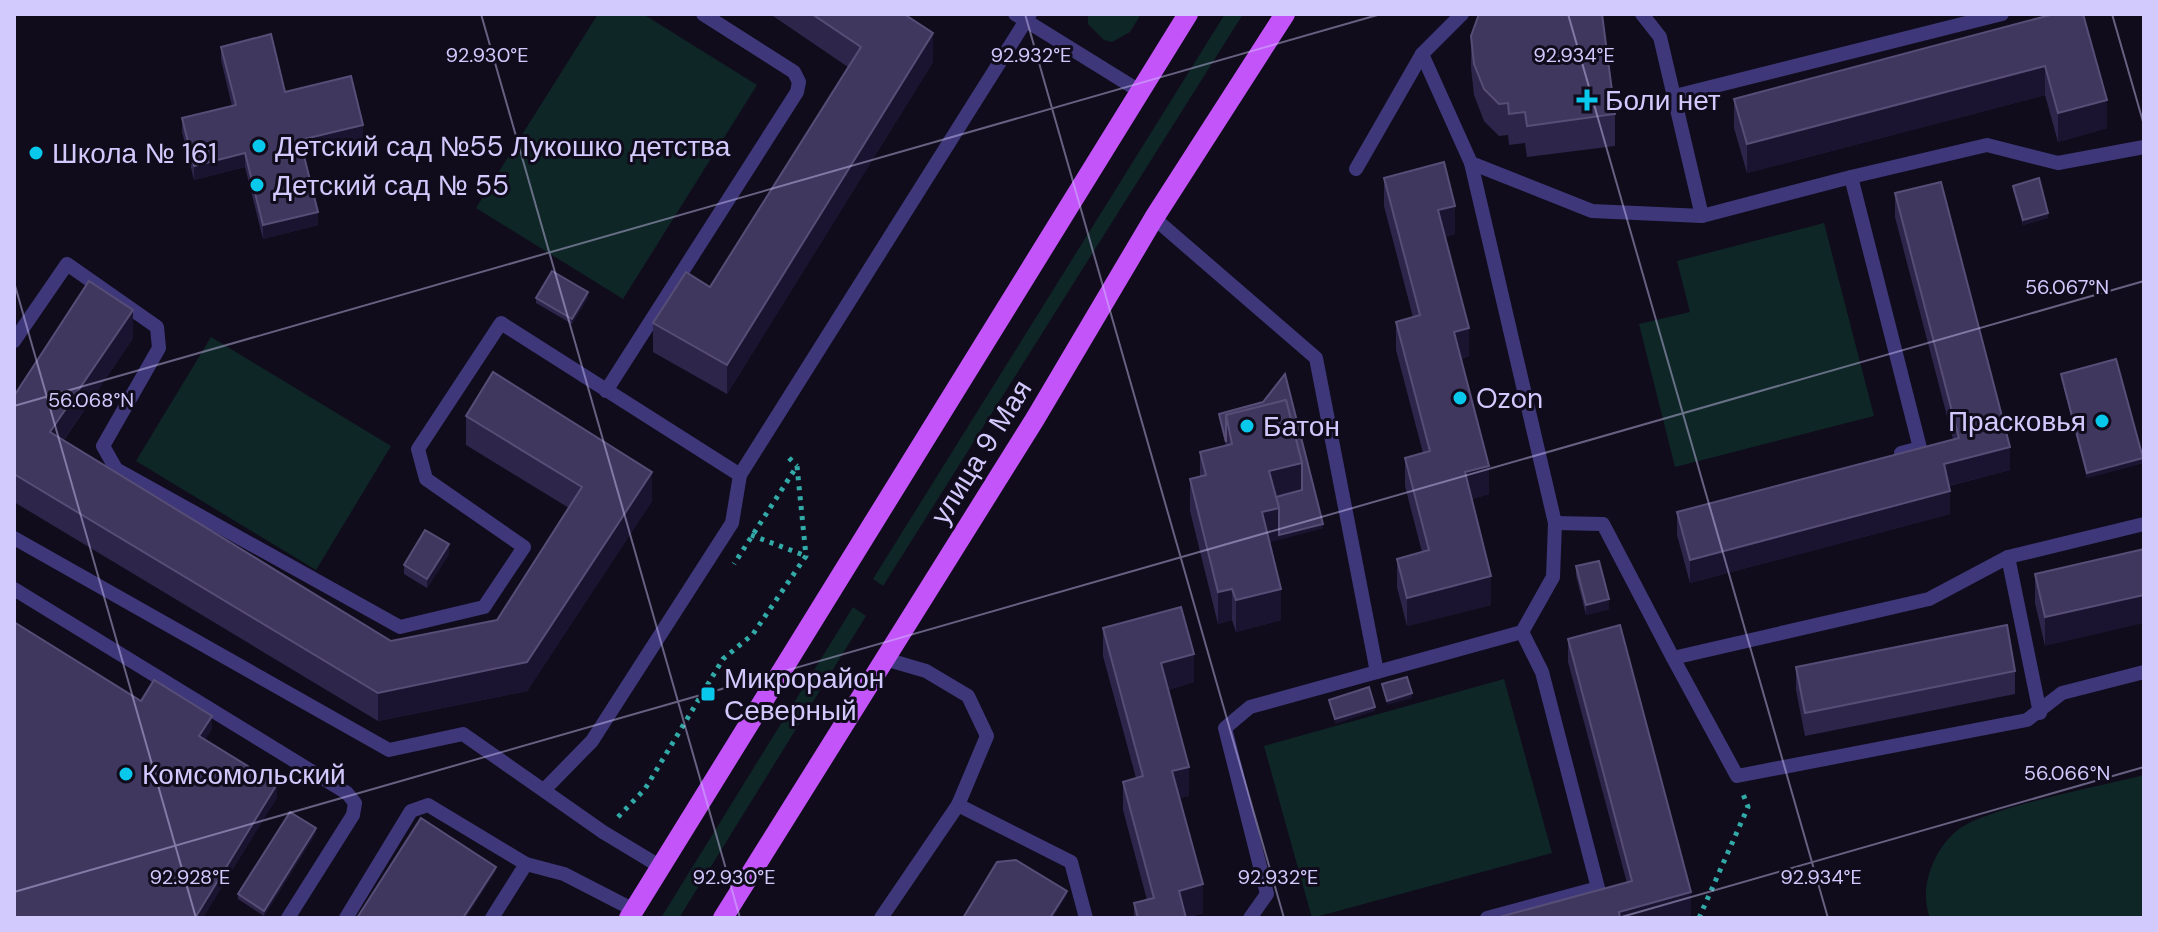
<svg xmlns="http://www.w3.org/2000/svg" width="2158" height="932" font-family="'DM Sans',sans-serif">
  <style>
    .green { fill: #0f2626 }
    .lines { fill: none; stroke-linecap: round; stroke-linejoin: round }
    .path { stroke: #31aaa8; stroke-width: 5; stroke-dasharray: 4 6; stroke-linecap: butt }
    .service { stroke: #3e387a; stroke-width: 14 }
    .primary { stroke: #c354f9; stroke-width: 20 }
    .wall { fill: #2e254a }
    .shaded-wall { fill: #1b1430 }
    .building { fill: #40375e; stroke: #574e77; stroke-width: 2 }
    .ticks { fill: none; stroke: #d2c9fd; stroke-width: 2; stroke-opacity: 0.45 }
    .poi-dot { fill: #08c9eb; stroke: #100c1c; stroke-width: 3 }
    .labels { text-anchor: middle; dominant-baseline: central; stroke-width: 6; stroke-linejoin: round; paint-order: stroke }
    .poi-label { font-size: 28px; fill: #d2c9fd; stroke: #100c1c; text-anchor: start }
    .street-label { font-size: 28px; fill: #d2c9fd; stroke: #100c1c }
    .ticks-label { font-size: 20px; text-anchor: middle; fill: #d2c9fd; stroke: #100c1c; stroke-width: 6; stroke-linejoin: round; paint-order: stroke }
  </style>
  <rect width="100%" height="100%" fill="#100c1c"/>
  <g class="green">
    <polygon points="598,14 643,14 757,85 623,299 476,208"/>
    <polygon points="1141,14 1130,32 1112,42 1104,40 1088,24 1088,14"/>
    <polygon points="1225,14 1243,14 883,586 873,579"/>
    <polygon points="1824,223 1874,416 1675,467 1639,324 1690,312 1677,261"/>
    <polygon points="211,337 391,446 316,570 136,461"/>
    <polygon points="853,607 866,616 679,918 661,918"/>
    <polygon points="1504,679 1552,853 1312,918 1264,746"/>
    <path d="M2144 775V918H1930C1918 888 1934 848 1959 829 1989 807 2102 786 2144 775Z"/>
  </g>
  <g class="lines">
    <g class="path">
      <polyline points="789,458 797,466"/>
      <polyline points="751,535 806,556"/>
      <polyline points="618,817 645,789 723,659 753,634 806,556 797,466 734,564"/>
      <polyline points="1699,918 1748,807 1743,794"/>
    </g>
    <g class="service">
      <polyline points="1015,14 1141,92"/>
      <polyline points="1462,14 1422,54 1471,163 1592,211 1702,216 1851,177"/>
      <polyline points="1642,14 1660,37 1702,216"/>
      <polyline points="1675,96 2002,14"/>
      <polyline points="1356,169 1422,54"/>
      <polyline points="1154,218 1316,358 1377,672"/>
      <polyline points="14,341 67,264 157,327 159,348 103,446 116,469 400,627 484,607 524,547 426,479 418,449 501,323 740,475"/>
      <polyline points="606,391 797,92 799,82 794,72 703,14"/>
      <polyline points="1901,453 1920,448 1851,177 1987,145 2058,163 2144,147"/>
      <polyline points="1555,523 1603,524 1673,658"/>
      <polyline points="2144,524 2008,557 1929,599 1673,658 1737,776 2027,720 2062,693 2144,672"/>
      <polyline points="14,538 389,750 463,734 603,832 661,867"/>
      <polyline points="2008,557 2040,713"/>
      <polyline points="14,589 347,793 355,803 353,815 288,918"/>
      <polyline points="885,659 926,671 968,696 987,736 958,805 1071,862 1086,918"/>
      <polyline points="545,789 592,741 732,523 740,475 1030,14"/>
      <polyline points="346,918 411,811 428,805 526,864 564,874 634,910"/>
      <polyline points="492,918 526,864"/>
      <polyline points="881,918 958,805"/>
      <polyline points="1250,918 1267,894 1225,728 1250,707 1522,632 1553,577 1555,523 1471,163"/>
      <polyline points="1487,918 1598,888 1542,672 1522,632"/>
    </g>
    <g class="primary">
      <polyline points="629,918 1188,14"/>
      <polyline points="723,918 1035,419 1154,218 1285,14"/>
    </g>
  </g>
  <g class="wall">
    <polygon points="770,14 904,14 933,62 727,394 653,352 653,323 710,287 848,67"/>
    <polygon points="2054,14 2107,128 2058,142 2045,95 1747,173 1734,128 1734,99"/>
    <polygon points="1471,36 1615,114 1615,146 1527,157 1525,143 1509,145 1508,135 1499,136 1484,121 1474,95 1471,68"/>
    <polygon points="221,47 285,92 363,138 303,153 318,225 263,239 245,167 194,180 182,132 182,118 232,106 221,60"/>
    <polygon points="1384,178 1455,234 1445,237 1469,356 1461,359 1489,494 1472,499 1491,605 1407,626 1397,587 1397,559 1422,552 1405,486 1405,458 1423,453 1396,350 1396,322 1413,317 1384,206"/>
    <polygon points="2013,186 2048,218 2023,225 2013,190"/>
    <polygon points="1895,193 2010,470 1949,486 1950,514 1690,583 1677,535 1677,512 1953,439 1895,217"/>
    <polygon points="588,297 572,324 536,303 536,298"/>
    <polygon points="133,338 64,440 391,641 497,620 569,508 466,445 466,416 652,501 527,691 378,721 14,502 14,396"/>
    <polygon points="2061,374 2143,463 2087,478 2061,378"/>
    <polygon points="1263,402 1323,528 1269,542 1281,620 1236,632 1232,620 1218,624 1190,511 1190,479 1200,476 1200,452 1226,446 1219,418 1219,414"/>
    <polygon points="2144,549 2045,646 2035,603 2035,574"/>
    <polygon points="449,554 427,588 404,574 404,565"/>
    <polygon points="1576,566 1609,609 1586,615 1576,576"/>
    <polygon points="1103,628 1194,682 1168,690 1189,796 1180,798 1203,913 1186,918 1134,918 1134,903 1147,900 1123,810 1123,782 1136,778 1103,656"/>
    <polygon points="1568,639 1691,916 1627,883 1568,662"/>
    <polygon points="1796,667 2015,671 2015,694 1805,736 1796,690"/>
    <polygon points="316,833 264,916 238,899 238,894"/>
  </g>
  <g class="shaded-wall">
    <polygon points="933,33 933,62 727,394 727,365"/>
    <polygon points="2045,66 2045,95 1747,173 1747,144"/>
    <polygon points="2107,100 2107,128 2058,142 2058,113"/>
    <polygon points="363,125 363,138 300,154 300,140"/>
    <polygon points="245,153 245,167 194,180 194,166"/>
    <polygon points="1455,206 1455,234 1438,239 1438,210"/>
    <polygon points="318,212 318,225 263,239 263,225"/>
    <polygon points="2048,213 2048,218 2023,225 2023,220"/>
    <polygon points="588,292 588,297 572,324 572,319"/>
    <polygon points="133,310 133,338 50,460 50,432"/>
    <polygon points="1469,328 1469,356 1454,361 1454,332"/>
    <polygon points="2010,447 2010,470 1944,487 1944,464"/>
    <polygon points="2143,458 2143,463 2087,478 2087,473"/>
    <polygon points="1302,463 1302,495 1270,503 1269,471"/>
    <polygon points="1489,466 1489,494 1465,501 1465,472"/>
    <polygon points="652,472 652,501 527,691 378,721 378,693 527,662"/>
    <polygon points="1950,491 1950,514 1690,583 1690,560"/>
    <polygon points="1279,508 1279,540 1262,544 1262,512"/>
    <polygon points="1323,524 1323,528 1279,540 1279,535"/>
    <polygon points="449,544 449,554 427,588 427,579"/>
    <polygon points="1491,576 1491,605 1407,626 1407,598"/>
    <polygon points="1232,589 1232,620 1218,624 1218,592"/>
    <polygon points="1281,589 1281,620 1236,632 1236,600"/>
    <polygon points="2144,595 2144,623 2045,646 2045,617"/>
    <polygon points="1609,599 1609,609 1586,615 1586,605"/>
    <polygon points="1194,654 1194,682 1161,692 1161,663"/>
    <polygon points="1412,693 1412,698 1387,705 1387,701"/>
    <polygon points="1375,707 1375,711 1335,724 1335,719"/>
    <polygon points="212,716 212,729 199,750 199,736"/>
    <polygon points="1189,767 1189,796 1172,800 1172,771"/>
    <polygon points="277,784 277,798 203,918 195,918"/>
    <polygon points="316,828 316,833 264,916 264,911"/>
    <polygon points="496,867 496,871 466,918 463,918"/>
    <polygon points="1203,884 1203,913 1183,918 1179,891"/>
    <polygon points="1067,891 1067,895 1053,918 1050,918"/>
    <polygon points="1691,892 1691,916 1682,918 1619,918 1619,912"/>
  </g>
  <g class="building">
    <polygon points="812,14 904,14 933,33 727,365 653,323 686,272 710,287 861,47"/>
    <polygon points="1479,14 1602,14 1615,114 1527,126 1525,112 1509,114 1508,103 1499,104 1484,89 1474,64 1471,36"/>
    <polygon points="2054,14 2083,14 2107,100 2058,113 2045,66 1747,144 1734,99"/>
    <polygon points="271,34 285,92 351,76 363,125 300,140 318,212 263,225 245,153 194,166 182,118 236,105 221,47"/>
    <polygon points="1444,162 1455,206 1438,210 1469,328 1454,332 1489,466 1465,472 1491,576 1407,598 1397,559 1429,550 1405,458 1430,451 1396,322 1420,315 1384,178"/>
    <polygon points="2039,178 2048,213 2023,220 2013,186"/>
    <polygon points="1941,182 2010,447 1944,464 1950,491 1690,560 1677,512 1959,438 1895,193"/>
    <polygon points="552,271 588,292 572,319 536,298"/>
    <polygon points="89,281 133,310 50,432 391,641 497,620 582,487 466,416 493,372 652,472 527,662 378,693 14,474 14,396"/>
    <polygon points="2116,359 2143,458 2087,473 2061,374"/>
    <polygon points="1285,374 1323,524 1279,535 1279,508 1276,497 1302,490 1302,463 1286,400 1226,415 1226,442 1219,414 1263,402"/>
    <polygon points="1286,400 1302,463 1269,471 1279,508 1262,512 1281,589 1236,600 1232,589 1218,592 1190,479 1206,475 1200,452 1232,444 1226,415"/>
    <polygon points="425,530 449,544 427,579 404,565"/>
    <polygon points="2144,549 2144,595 2045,617 2035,574"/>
    <polygon points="1599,561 1609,599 1586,605 1576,566"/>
    <polygon points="1181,607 1194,654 1161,663 1189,767 1172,771 1203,884 1179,891 1186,918 1138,918 1134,903 1154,898 1123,782 1143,776 1103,628"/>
    <polygon points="14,622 141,701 154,680 212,716 199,736 277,784 195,918 14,918"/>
    <polygon points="1620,625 1691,892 1619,912 1620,918 1496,918 1632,881 1568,639"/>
    <polygon points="2007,625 2015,671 1805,713 1796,667"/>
    <polygon points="1407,677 1412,693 1387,701 1382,684"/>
    <polygon points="1369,687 1375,707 1335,719 1329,700"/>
    <polygon points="290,812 316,828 264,911 238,894"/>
    <polygon points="421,818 496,867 463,918 357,918"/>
    <polygon points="1016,860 1067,891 1050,918 963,918 997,862"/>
  </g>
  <path class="ticks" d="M481 14 740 918M1025 14 1284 918M1568 14 1828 918M2112 14 2144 125M14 282 196 918M14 406 1381 14M14 892 2144 281M1618 918 2144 767"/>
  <g class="poi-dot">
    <path d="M1583 88h8v8h8v8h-8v8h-8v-8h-8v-8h8z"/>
    <circle cx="259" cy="146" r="8"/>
    <circle cx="36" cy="153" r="8"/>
    <circle cx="257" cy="185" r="8"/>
    <circle cx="1460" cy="398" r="8"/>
    <circle cx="2102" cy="421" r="8"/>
    <circle cx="1247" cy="426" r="8"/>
    <rect x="700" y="686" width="16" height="16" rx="4"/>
    <circle cx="126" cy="774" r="8"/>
  </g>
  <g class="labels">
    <g class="poi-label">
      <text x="1605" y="100">Боли нет</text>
      <text x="275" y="146">Детский сад №55 Лукошко детства</text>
      <text x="52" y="153">Школа № 161</text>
      <text x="273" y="185">Детский сад № 55</text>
      <text x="1476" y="398">Ozon</text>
      <text x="2086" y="421" text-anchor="end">Прасковья</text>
      <text x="1263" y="426">Батон</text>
      <text x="724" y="678">Микрорайон<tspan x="724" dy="32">Северный</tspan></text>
      <text x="142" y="774">Комсомольский</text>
    </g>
    <g class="street-label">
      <text transform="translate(981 452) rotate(-58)">улица 9 Мая</text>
    </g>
  </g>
  <g class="ticks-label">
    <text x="487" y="62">92.930°E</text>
    <text x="1031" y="62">92.932°E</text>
    <text x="1574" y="62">92.934°E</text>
    <text x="2067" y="294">56.067°N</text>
    <text x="91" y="407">56.068°N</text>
    <text x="2067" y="780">56.066°N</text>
    <text x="190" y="884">92.928°E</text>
    <text x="734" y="884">92.930°E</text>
    <text x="1278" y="884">92.932°E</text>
    <text x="1821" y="884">92.934°E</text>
  </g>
  <rect width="2158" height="932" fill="none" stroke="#d2c9fd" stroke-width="32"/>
</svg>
